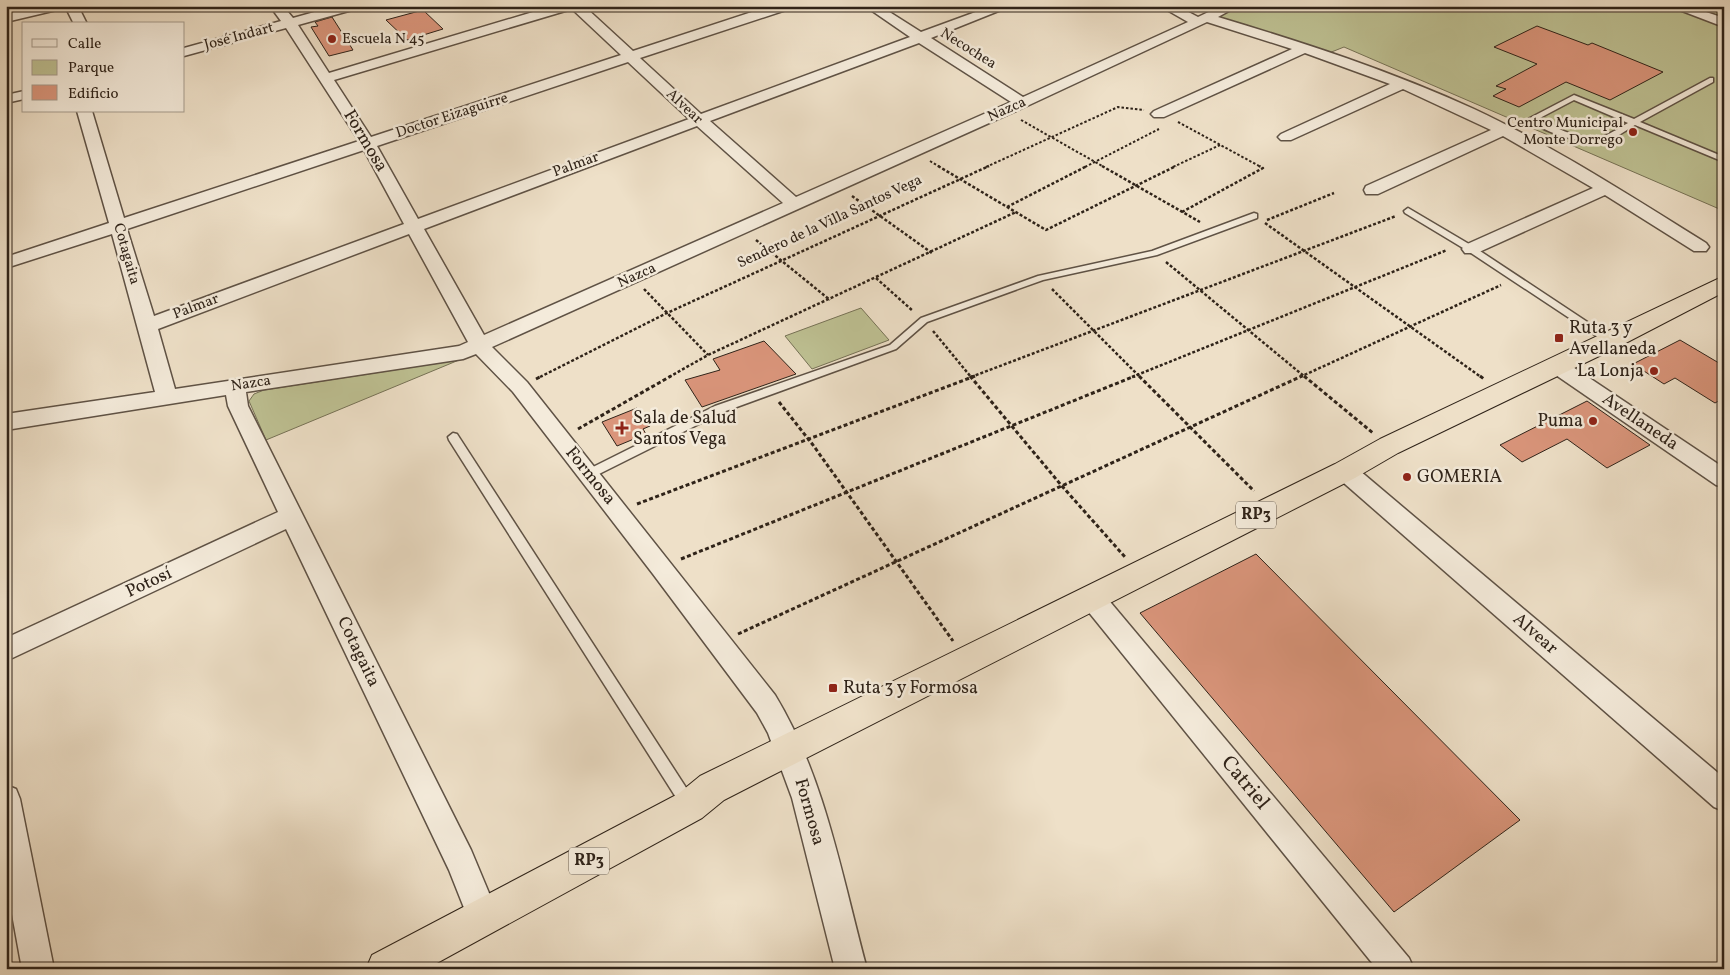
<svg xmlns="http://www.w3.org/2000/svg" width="1730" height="975" font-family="Vollkorn,serif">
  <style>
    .green { fill: #bec193; stroke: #767256 }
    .building { fill: #da957b; stroke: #2f2319 }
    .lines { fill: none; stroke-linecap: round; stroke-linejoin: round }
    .service-casing { stroke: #5f5245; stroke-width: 3 }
    .minor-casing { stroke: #5f5245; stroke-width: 3 }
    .trunk-casing { stroke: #2f2319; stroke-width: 2 }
    .path-far2 { stroke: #2f2319; stroke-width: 2; stroke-dasharray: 2.5 2; stroke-linecap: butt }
    .path-far1 { stroke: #2f2319; stroke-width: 2.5; stroke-dasharray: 3 2; stroke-linecap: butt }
    .path { stroke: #2f2319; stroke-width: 3; stroke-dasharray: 4 2.5; stroke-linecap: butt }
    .service { fill: #f4ebdb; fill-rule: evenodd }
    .minor { fill: #f4ebdb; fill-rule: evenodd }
    .trunk { fill: #eee0c8; fill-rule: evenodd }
    .poi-dot { fill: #8f2418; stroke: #f4ebdb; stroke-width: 2 }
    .labels { text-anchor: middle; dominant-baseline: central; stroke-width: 5; stroke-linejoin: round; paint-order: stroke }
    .far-street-label { font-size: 15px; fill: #2f2319; stroke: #f4ebdb }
    .far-poi-label { font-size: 15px; fill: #2f2319; stroke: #f4ebdb; text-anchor: start }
    .shield { fill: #f4ebdb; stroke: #6a5f53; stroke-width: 1 }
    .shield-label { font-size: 16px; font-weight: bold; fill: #2f2319 }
    .street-label { font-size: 18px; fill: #2f2319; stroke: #f4ebdb }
    .poi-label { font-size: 18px; fill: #2f2319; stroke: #f4ebdb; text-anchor: start }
    .near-street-label { font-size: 21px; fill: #2f2319; stroke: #f4ebdb }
  </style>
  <rect width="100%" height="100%" fill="#eee0c8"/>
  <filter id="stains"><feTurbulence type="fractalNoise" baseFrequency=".004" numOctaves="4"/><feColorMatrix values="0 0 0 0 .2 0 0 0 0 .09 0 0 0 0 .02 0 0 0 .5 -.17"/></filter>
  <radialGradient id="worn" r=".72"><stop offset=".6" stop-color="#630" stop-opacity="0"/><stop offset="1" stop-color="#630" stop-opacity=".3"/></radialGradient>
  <g class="green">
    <polygon points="1240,6 1724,6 1724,211 1344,47 1329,53 1275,34 1214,18"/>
    <polygon points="861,308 889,340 812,369 785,336"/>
    <polygon points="459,360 266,440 249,401 254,394 264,390"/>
  </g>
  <g class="building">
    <polygon points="423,10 443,29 407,40 386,20"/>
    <polygon points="332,17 353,50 329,56 311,27 318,26 315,22"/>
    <polygon points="1537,26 1588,45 1592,43 1663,72 1610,100 1566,82 1519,107 1493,96 1506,89 1496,86 1537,64 1494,47"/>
    <polygon points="1680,340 1724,366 1724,398 1715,403 1675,378 1664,384 1633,364"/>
    <polygon points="764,341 796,374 702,407 685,380 720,370 713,359"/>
    <polygon points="1587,401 1650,445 1607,468 1567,439 1522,462 1500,445"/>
    <polygon points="637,408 650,426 643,429 646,434 617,446 602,422"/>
    <polygon points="1256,554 1520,820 1394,912 1140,613"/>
  </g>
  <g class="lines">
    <g class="service-casing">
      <g id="service">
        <path d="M1710 78H1713V82L1640 122 1724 157V162L1635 125C1626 130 1616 138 1607 140 1584 146 1545 133 1528 119L1574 95 1634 119ZM1574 100 1628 123C1621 127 1612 133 1604 136 1582 143 1558 128 1538 119Z"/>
        <polygon points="1408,208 1474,247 1613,339 1615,341 1613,343 1607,343 1468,251 1405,213 1404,211"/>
        <polygon points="1254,213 1257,214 1257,218 1157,255 1043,280 927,322 896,349 723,412 593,477 585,477 583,474 585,471 715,406 890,345 921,318 1038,276 1152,251"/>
        <polygon points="453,433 457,434 694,800 696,805 694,810 689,812 684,810 449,440 448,437"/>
      </g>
    </g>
    <g class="minor-casing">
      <g id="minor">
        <polygon points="39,6 62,6 61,9 6,22 6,14"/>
        <polygon points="65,6 78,6 87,24 74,24"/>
        <path d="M270 6H283L293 18 336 6H357L356 9 298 25 329 73 553 6H584L633 51 770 6H790L789 9 640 58 701 114 910 37 865 6H880L921 32 992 6H1011L931 38 1023 97 1188 22 1160 6H1177L1198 17 1221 6H1238L1218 17C1305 43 1391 71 1474 109 1555 147 1630 196 1706 243L1709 247 1706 251H1694L1605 195 1477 253H1465L1462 249 1465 245 1593 188 1503 136 1378 194H1366L1364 190 1366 186 1491 130 1403 89 1291 140H1281L1278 137 1281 134 1390 84 1305 53 1164 117H1154L1151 114 1154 111 1292 49 1207 22 1027 106 492 347 527 382 775 695C825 777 842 877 867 969H835L792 798 768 733 757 713 653 574 513 392 476 354 463 359 246 392 248 406 471 850 499 917 494 928 483 933 472 928 449 870 286 529 6 661V638L278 512 228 406 226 395 6 430V414L155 392 112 234 6 268V257L109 223 77 111H92L124 218 359 141 286 28 184 56V48L281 21ZM572 9 621 55 371 137 334 80ZM919 43 1011 102 796 197 710 121ZM628 62 689 119 418 219 377 146ZM697 126 783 203 484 335 424 229ZM364 150 404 224 154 316 127 229ZM409 234 468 342 459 346 175 389 158 329Z"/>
        <polygon points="1669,6 1688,6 1724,18 1724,27"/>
        <polygon points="24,91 24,99 6,103 6,95"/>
        <polygon points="1557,359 1564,361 1724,468 1724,487 1716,485 1550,371 1547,366 1550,361"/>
        <polygon points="1345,463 1353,465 1724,778 1724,811 1714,807 1337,477 1334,471 1337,465"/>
        <polygon points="1092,588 1101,591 1409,958 1414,969 1377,969 1083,605 1080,598 1083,591"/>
        <polygon points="6,785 16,789 20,799 54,969 22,969 6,881"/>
      </g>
    </g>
    <g class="trunk-casing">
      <polygon id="trunk" points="1724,276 1724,292 1618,347 1398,453 1355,478 724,800 702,818 426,969 366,969 372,955 678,794 700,776 1335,464 1380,439"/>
    </g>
    <g class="path-far2">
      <polyline points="1021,120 1104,167"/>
      <polyline points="1178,122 1261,167"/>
      <polyline points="930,161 940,167"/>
      <polyline points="986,167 1118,107 1144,110"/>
      <polyline points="1085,167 1159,129"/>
      <polyline points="1173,167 1220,145"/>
    </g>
    <g class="path-far1">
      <polyline points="938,166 1046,230 1176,166"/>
      <polyline points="1102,166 1200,222"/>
      <polyline points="852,196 932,253"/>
      <polyline points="1007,207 1087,166"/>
      <polyline points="1182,212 1263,168 1259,166"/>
      <polyline points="1267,220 1334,193"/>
      <polyline points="1265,223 1481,377"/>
      <polyline points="756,240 830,300"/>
      <polyline points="1166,262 1305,377"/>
      <polyline points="876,278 913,311"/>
      <polyline points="644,289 708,355"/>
      <polyline points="1052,289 1140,377"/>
      <polyline points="933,331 971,377"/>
      <polyline points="540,377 667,313 989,166"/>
      <polyline points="669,377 708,355 1016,212"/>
      <polyline points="971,377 1396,216"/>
      <polyline points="1132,377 1447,250"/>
      <polyline points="1300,377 1501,285"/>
    </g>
    <g class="path">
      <polyline points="970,376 1061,485 1125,557"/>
      <polyline points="1139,376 1254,491"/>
      <polyline points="1304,376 1373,433"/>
      <polyline points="1480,376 1484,379"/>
      <polyline points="536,379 542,376"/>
      <polyline points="779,402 813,445 953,641"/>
      <polyline points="578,429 671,376"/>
      <polyline points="637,504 975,376"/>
      <polyline points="681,559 1135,376"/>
      <polyline points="738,634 1302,376"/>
    </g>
    <use href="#service" class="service"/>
    <use href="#minor" class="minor"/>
    <use href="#trunk" class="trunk"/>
  </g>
  <g class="poi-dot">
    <circle cx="332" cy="39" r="5"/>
    <circle cx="1633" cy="132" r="5"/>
    <rect x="1554" y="333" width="10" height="10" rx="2.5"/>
    <circle cx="1654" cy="371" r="5"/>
    <circle cx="1593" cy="421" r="5"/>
    <path d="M619.5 420.5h5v5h5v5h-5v5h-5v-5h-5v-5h5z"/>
    <circle cx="1407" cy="477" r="5"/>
    <rect x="828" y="683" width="10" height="10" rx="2.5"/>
  </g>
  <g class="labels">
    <g class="far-street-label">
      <text transform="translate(239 37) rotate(-15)">José Indart</text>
      <text transform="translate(968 49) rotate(32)">Necochea</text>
      <text transform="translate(684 107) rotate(43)">Alvear</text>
      <text transform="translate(1007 110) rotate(-24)">Nazca</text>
      <text transform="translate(452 116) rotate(-18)">Doctor Eizaguirre</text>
      <text transform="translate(576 165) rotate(-20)">Palmar</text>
      <text transform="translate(830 222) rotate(-25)">Sendero de la Villa Santos Vega</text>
      <text transform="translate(126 254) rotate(74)">Cotagaita</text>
      <text transform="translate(637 276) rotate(-24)">Nazca</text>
      <text transform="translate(196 307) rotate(-21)">Palmar</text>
      <text transform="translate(251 384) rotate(-9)">Nazca</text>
    </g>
    <g class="far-poi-label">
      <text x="342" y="39">Escuela N 45</text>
      <text x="1623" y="123" text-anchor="end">Centro Municipal<tspan x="1623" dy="17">Monte Dorrego</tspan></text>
    </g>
    <g class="shield">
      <rect x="1236" y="501.5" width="40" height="27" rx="4"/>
      <rect x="569" y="847.5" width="40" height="27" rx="4"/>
    </g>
    <g class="shield-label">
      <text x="1256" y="515">RP3</text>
      <text x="589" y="861">RP3</text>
    </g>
    <g class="street-label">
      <text transform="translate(365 141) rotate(59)">Formosa</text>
      <text transform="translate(1640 422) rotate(34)">Avellaneda</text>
      <text transform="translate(590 476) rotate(51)">Formosa</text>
      <text transform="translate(149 583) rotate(-25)">Potosí</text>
      <text transform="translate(1535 634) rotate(41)">Alvear</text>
      <text transform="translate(358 652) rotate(64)">Cotagaita</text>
      <text transform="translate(809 812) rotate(74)">Formosa</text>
    </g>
    <g class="poi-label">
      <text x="1569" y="328">Ruta 3 y<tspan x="1569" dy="21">Avellaneda</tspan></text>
      <text x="1644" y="371" text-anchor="end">La Lonja</text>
      <text x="633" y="418">Sala de Salud<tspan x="633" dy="21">Santos Vega</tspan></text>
      <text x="1583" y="421" text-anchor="end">Puma</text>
      <text x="1417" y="477">GOMERIA</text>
      <text x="843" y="688">Ruta 3 y Formosa</text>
    </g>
    <g class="near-street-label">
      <text transform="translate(1245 783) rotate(50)">Catriel</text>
    </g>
  </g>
  <rect width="1730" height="975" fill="none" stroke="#eee0c8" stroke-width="25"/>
  <rect x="8" y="8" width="1715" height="960" fill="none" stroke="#2f2319" stroke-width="2.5"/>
  <rect x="12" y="12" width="1705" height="950" fill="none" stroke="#2f2319"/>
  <rect x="22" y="22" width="162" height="90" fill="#f4ebdb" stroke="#a59b8d"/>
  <rect x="32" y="39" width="25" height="8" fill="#f4ebdb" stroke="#a59b8d"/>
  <text x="68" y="48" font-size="15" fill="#2f2319">Calle</text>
  <rect x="32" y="60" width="25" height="15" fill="#bec193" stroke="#a59b8d"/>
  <text x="68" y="72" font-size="15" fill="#2f2319">Parque</text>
  <rect x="32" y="85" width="25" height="15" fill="#da957b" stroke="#a59b8d"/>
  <text x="68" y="98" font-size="15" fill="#2f2319">Edificio</text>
  <rect width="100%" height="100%" filter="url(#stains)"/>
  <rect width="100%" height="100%" fill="url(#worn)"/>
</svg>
